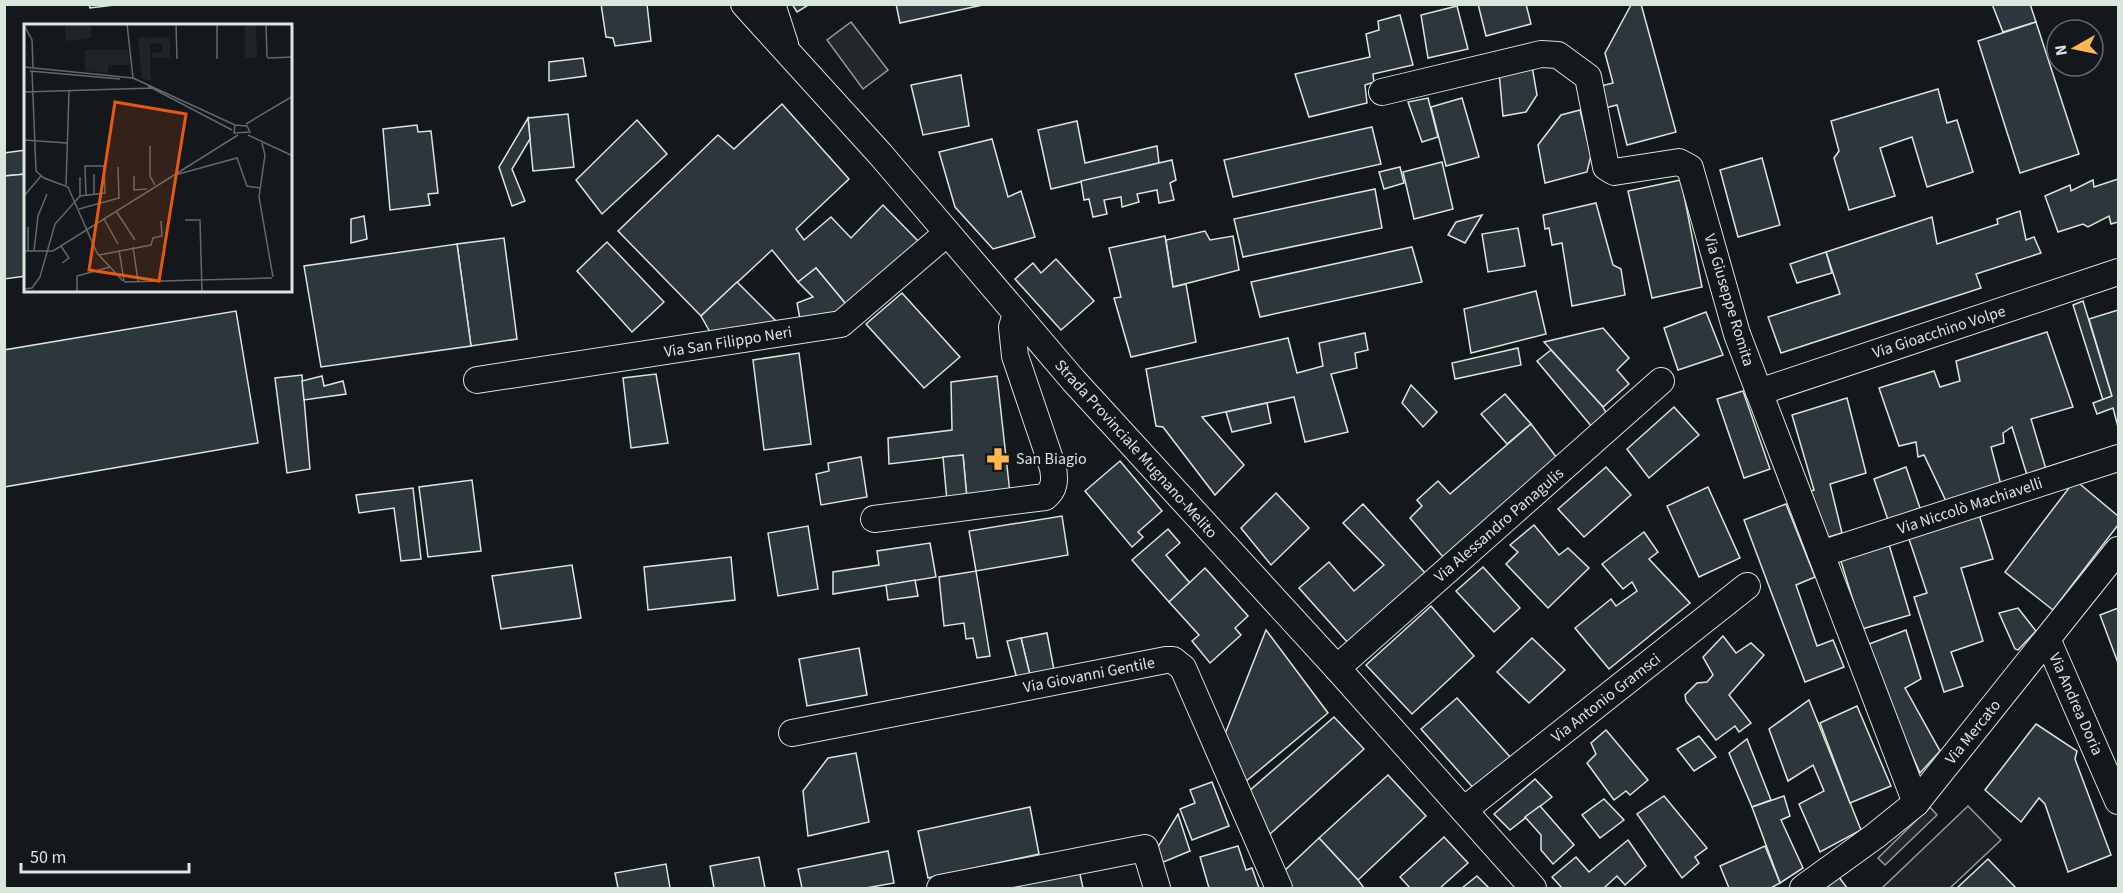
<svg xmlns="http://www.w3.org/2000/svg" width="2123" height="893" font-family="'Source Sans 3',sans-serif">
  <style>
    .green { fill: #202428; stroke: #939e99; stroke-width: 1.5 }
    .parking { fill: #24282b; stroke: #939e99; stroke-width: 1.5 }
    .building { fill: #2c363c; stroke: #d8e6dc; stroke-width: 1.5 }
    .lines { fill: none; stroke-linecap: round; stroke-linejoin: round }
    .minor-casing { stroke: #d8e6dc; stroke-width: 28 }
    .minor { stroke: #14181c; stroke-width: 26 }
    .labels { text-anchor: middle; dominant-baseline: central; stroke-width: 4.5; stroke-linejoin: round; paint-order: stroke }
    .street-label { font-size: 16px; fill: #d8e6dc; stroke: #14181c }
    .poi-label { font-size: 16px; fill: #d8e6dc; stroke: #14181c; text-anchor: start }
    .inset-road { fill: none; stroke: #626a69; stroke-width: 1.5 }
    .view { fill: #e8590c; fill-opacity: 0.15; stroke: #e8590c; stroke-width: 3 }
    .inset-edge { fill: none; stroke: #d8e6dc; stroke-width: 3 }
  </style>
  <rect width="100%" height="100%" fill="#14181c"/>
  <polygon class="green" points="1968,806 2001,840 1950,888 1882,888"/>
  <g class="parking">
    <polygon points="851,22 888,70 863,89 827,40"/>
    <polygon points="1930,807 1937,815 1885,865 1878,858"/>
  </g>
  <g class="building">
    <polygon points="89,4 123,4 90,8"/>
    <polygon points="601,4 647,4 651,41 615,46 613,38 606,37"/>
    <polygon points="792,4 810,4 797,12"/>
    <polygon points="896,4 987,4 900,23"/>
    <polygon points="1478,4 1526,4 1531,24 1486,36"/>
    <polygon points="1641,4 1676,132 1627,145 1617,105 1601,109 1597,87 1613,83 1605,53 1631,5"/>
    <polygon points="1992,4 2030,4 2036,22 2003,32"/>
    <polygon points="1457,6 1468,49 1428,58 1421,15"/>
    <polygon points="1400,15 1413,65 1373,74 1374,82 1365,85 1367,103 1309,117 1295,74 1370,57 1366,34 1379,30 1378,21"/>
    <polygon points="2036,22 2079,154 2020,173 1978,41"/>
    <polygon points="583,58 586,76 549,81 549,62"/>
    <polygon points="1532,66 1537,95 1526,112 1503,116 1499,72"/>
    <polygon points="961,75 969,126 923,135 911,85"/>
    <polygon points="1938,89 1947,123 1957,120 1973,172 1927,187 1912,137 1880,148 1895,196 1849,210 1834,158 1839,151 1831,121"/>
    <polygon points="1428,98 1438,137 1422,142 1408,102"/>
    <polygon points="1462,98 1479,157 1446,166 1431,107"/>
    <polygon points="782,104 849,179 796,229 804,240 831,217 851,238 883,205 921,244 850,309 816,268 798,282 772,250 701,316 618,231 718,135 734,149"/>
    <polygon points="1580,110 1591,155 1587,172 1545,183 1538,145 1561,115"/>
    <polygon points="568,114 574,167 533,171 528,118"/>
    <polygon points="528,118 530,139 512,169 525,201 512,206 499,167"/>
    <polygon points="637,120 667,154 602,214 576,180"/>
    <polygon points="1077,121 1085,163 1157,146 1159,163 1051,189 1038,130"/>
    <polygon points="417,125 418,132 431,131 438,193 428,194 430,205 390,210 383,129"/>
    <polygon points="1372,127 1381,164 1233,197 1224,160"/>
    <polygon points="992,139 1008,197 1021,191 1035,237 993,249 955,207 939,152"/>
    <polygon points="26,150 26,174 4,176 4,153"/>
    <polygon points="1762,158 1780,225 1738,237 1720,170"/>
    <polygon points="1172,160 1176,180 1170,183 1174,200 1159,203 1157,190 1137,194 1139,202 1122,207 1121,197 1104,200 1107,214 1093,217 1089,199 1084,200 1081,181"/>
    <polygon points="1442,162 1453,209 1414,219 1403,172"/>
    <polygon points="1400,167 1404,183 1384,189 1379,172"/>
    <polygon points="26,174 26,276 4,279 4,176"/>
    <polygon points="2118,179 2118,222 2111,224 2109,216 2088,227 2083,224 2058,232 2045,196 2070,185 2071,191 2093,180 2094,187"/>
    <polygon points="1681,180 1702,287 1652,298 1628,191"/>
    <polygon points="1375,189 1382,228 1243,257 1234,219"/>
    <polygon points="1596,203 1613,265 1621,269 1625,295 1572,306 1562,243 1552,245 1549,228 1545,229 1543,215"/>
    <polygon points="2020,211 2026,240 2034,237 2041,253 1976,274 1981,288 1781,353 1768,317 1840,294 1826,252 1932,217 1937,244 1998,224 1997,219"/>
    <polygon points="1482,215 1465,243 1448,235 1456,222"/>
    <polygon points="364,216 367,239 351,243 351,219"/>
    <polygon points="1518,228 1525,266 1488,272 1482,234"/>
    <polygon points="1205,231 1210,240 1233,236 1239,270 1173,287 1166,240"/>
    <polygon points="1165,236 1173,287 1186,284 1196,342 1131,357 1114,298 1121,297 1109,248"/>
    <polygon points="504,238 517,339 471,346 457,244"/>
    <polygon points="607,242 664,302 632,332 577,271"/>
    <polygon points="457,244 471,346 321,367 304,266"/>
    <polygon points="1412,247 1422,282 1260,317 1251,282"/>
    <polygon points="1826,252 1832,273 1797,283 1790,264"/>
    <polygon points="1056,259 1094,301 1061,330 1015,279 1033,263 1041,273"/>
    <polygon points="816,268 850,309 800,319 797,303 813,297 798,282"/>
    <polygon points="737,282 777,322 710,332 701,316"/>
    <polygon points="1536,291 1546,334 1471,353 1464,309"/>
    <polygon points="902,293 960,357 924,388 866,324"/>
    <polygon points="2083,301 2112,396 2103,400 2073,305"/>
    <polygon points="2118,310 2118,427 2113,408 2097,414 2093,403 2112,396 2089,319"/>
    <polygon points="236,311 258,443 4,487 4,350"/>
    <polygon points="1706,312 1723,355 1678,370 1664,328"/>
    <polygon points="1603,328 1629,358 1617,370 1629,384 1603,407 1544,342"/>
    <polygon points="2047,332 2073,407 2031,419 2046,469 2027,475 2012,427 2003,433 2004,443 1991,447 2001,485 1946,501 1924,455 1918,457 1916,442 1899,446 1879,388 1934,371 1940,387 1960,381 1956,361"/>
    <polygon points="1365,333 1368,350 1355,353 1357,368 1331,374 1348,432 1305,442 1294,397 1202,417 1244,465 1215,495 1163,427 1156,426 1146,369 1288,338 1297,373 1323,366 1319,343"/>
    <polygon points="1518,348 1521,365 1455,379 1452,363"/>
    <polygon points="1551,350 1603,407 1607,415 1592,427 1537,361"/>
    <polygon points="799,353 811,444 764,450 753,360"/>
    <polygon points="656,374 668,443 631,448 623,378"/>
    <polygon points="302,375 310,469 287,473 275,378"/>
    <polygon points="322,376 324,386 343,381 346,394 304,400 302,381"/>
    <polygon points="997,376 1010,493 967,499 963,455 889,464 888,438 952,430 951,382"/>
    <polygon points="1411,385 1437,412 1423,427 1402,403"/>
    <polygon points="1743,391 1770,469 1744,478 1717,399"/>
    <polygon points="1505,394 1531,424 1507,444 1481,414"/>
    <polygon points="1847,398 1866,473 1830,484 1842,533 1822,539 1808,492 1814,490 1792,415"/>
    <polygon points="1267,403 1271,423 1232,432 1226,412"/>
    <polygon points="1674,407 1699,435 1649,478 1627,449"/>
    <polygon points="1531,424 1557,458 1444,558 1410,518 1422,506 1417,500 1438,481 1450,494"/>
    <polygon points="963,455 967,499 947,501 943,457"/>
    <polygon points="861,457 867,497 821,505 816,474 829,471 828,463"/>
    <polygon points="1120,461 1162,511 1138,532 1143,537 1132,547 1085,491"/>
    <polygon points="1606,467 1631,495 1584,537 1558,509"/>
    <polygon points="1906,467 1920,508 1888,520 1874,479"/>
    <polygon points="472,480 481,551 428,557 419,487"/>
    <polygon points="2075,480 2118,516 2118,525 2053,610 2005,572"/>
    <polygon points="1708,487 1740,558 1699,577 1667,506"/>
    <polygon points="413,488 421,559 401,561 394,508 359,513 356,495"/>
    <polygon points="1276,493 1309,528 1271,565 1241,528"/>
    <polygon points="1363,504 1426,574 1349,644 1299,588 1329,562 1354,591 1384,565 1343,523"/>
    <polygon points="1786,504 1815,577 1796,585 1817,646 1833,640 1844,667 1805,682 1744,520"/>
    <polygon points="1977,508 1993,559 1961,568 1983,641 1951,652 1963,686 1944,692 1914,597 1927,593 1906,530"/>
    <polygon points="1062,516 1068,555 976,571 969,531"/>
    <polygon points="1534,525 1559,555 1568,548 1589,568 1548,608 1506,564 1518,552 1510,545"/>
    <polygon points="808,526 818,589 778,596 768,533"/>
    <polygon points="1168,529 1180,543 1166,555 1190,583 1169,602 1132,560"/>
    <polygon points="1644,532 1658,552 1649,559 1690,603 1609,669 1575,628 1611,599 1616,606 1637,591 1632,582 1623,589 1602,564"/>
    <polygon points="1888,541 1910,615 1862,629 1839,555"/>
    <polygon points="930,543 936,577 833,594 833,572 879,565 877,551"/>
    <polygon points="731,557 735,600 648,610 644,567"/>
    <polygon points="572,565 581,618 501,629 492,576"/>
    <polygon points="1483,567 1520,608 1494,632 1456,591"/>
    <polygon points="1205,568 1248,616 1235,628 1241,635 1210,663 1192,641 1199,635 1169,602"/>
    <polygon points="976,571 990,656 977,658 973,638 966,639 964,623 944,626 939,577"/>
    <polygon points="915,580 918,596 888,600 886,585"/>
    <polygon points="1431,606 1474,656 1412,714 1366,665"/>
    <polygon points="2018,608 2036,631 2018,650 2015,649 1999,613"/>
    <polygon points="2118,608 2118,663 2100,615"/>
    <polygon points="1266,630 1328,713 1245,782 1225,734"/>
    <polygon points="1906,630 1921,679 1905,688 1940,751 1920,773 1864,646"/>
    <polygon points="1047,633 1054,670 1030,675 1021,638"/>
    <polygon points="1723,636 1736,653 1751,643 1764,655 1729,695 1751,723 1739,732 1735,726 1716,740 1686,701 1685,695 1697,683 1707,682 1713,675 1703,657"/>
    <polygon points="1021,638 1030,675 1017,679 1007,641"/>
    <polygon points="1532,638 1565,670 1529,703 1497,672"/>
    <polygon points="859,648 867,695 807,706 799,659"/>
    <polygon points="1457,698 1512,759 1476,791 1421,729"/>
    <polygon points="1809,700 1861,830 1820,852 1799,804 1824,791 1813,765 1788,781 1769,729"/>
    <polygon points="1857,706 1891,786 1850,803 1820,723"/>
    <polygon points="1334,717 1364,749 1270,834 1248,792"/>
    <polygon points="2036,724 2077,751 2075,759 2111,855 2068,872 2045,804 2039,798 2021,822 1985,790"/>
    <polygon points="1606,730 1648,780 1630,795 1626,791 1614,800 1587,763 1596,754 1591,743"/>
    <polygon points="1699,736 1716,757 1694,771 1677,749"/>
    <polygon points="1747,739 1771,800 1752,807 1729,753"/>
    <polygon points="856,753 869,822 808,836 803,791 828,758"/>
    <polygon points="1388,775 1426,816 1358,880 1319,838"/>
    <polygon points="1535,779 1552,797 1510,830 1494,814"/>
    <polygon points="1212,782 1229,826 1192,840 1180,809 1195,803 1190,790"/>
    <polygon points="1664,796 1707,848 1695,857 1699,863 1682,878 1637,814"/>
    <polygon points="1784,796 1790,816 1781,820 1803,868 1780,883 1752,807"/>
    <polygon points="1604,799 1624,820 1600,838 1582,815"/>
    <polygon points="1540,806 1574,845 1553,864 1541,850 1541,835 1525,817"/>
    <polygon points="1030,807 1039,854 928,878 918,831"/>
    <polygon points="1178,814 1190,851 1161,863 1156,850"/>
    <polygon points="1444,837 1468,863 1440,888 1410,888 1400,877"/>
    <polygon points="1319,838 1358,880 1364,888 1291,888 1282,873"/>
    <polygon points="1628,840 1646,866 1625,885 1617,876 1605,887 1606,888 1562,888 1552,877 1576,857 1589,872"/>
    <polygon points="1238,846 1246,870 1252,868 1259,888 1209,888 1200,857"/>
    <polygon points="1765,846 1780,883 1771,888 1729,888 1720,866"/>
    <polygon points="888,851 894,883 866,888 802,888 798,869"/>
    <polygon points="759,857 765,888 714,888 710,866"/>
    <polygon points="1988,859 2016,888 1957,888"/>
    <polygon points="666,864 670,888 618,888 615,873"/>
    <polygon points="1079,870 1083,888 1020,888 1019,883"/>
    <polygon points="1477,876 1489,888 1462,888"/>
    <polygon points="1839,877 1847,888 1825,888"/>
  </g>
  <g class="lines">
    <g class="minor-casing">
      <g id="minor">
        <polyline points="744,4 881,155 1074,381 1337,668 1533,888"/>
        <polyline points="772,4 785,44"/>
        <polyline points="1382,92 1541,54 1558,55 1588,77 1606,167 1614,172 1679,162 1690,168 1737,334 1916,803"/>
        <polyline points="477,380 841,324 947,233"/>
        <polyline points="1759,392 2118,272"/>
        <path d="M874 519 1045 497C1055 489 1055 480 1053 468L1015 356 1012 327 1016 314"/>
        <polyline points="1821,554 2118,458"/>
        <polyline points="2048,641 2118,801"/>
        <polyline points="1337,668 1661,381"/>
        <polyline points="792,733 1166,660 1173,660 1183,668 1279,888"/>
        <polyline points="1464,810 1747,586"/>
        <polyline points="940,888 1145,848 1157,888"/>
        <polyline points="1803,888 1875,836 1916,803 2118,550"/>
      </g>
    </g>
    <use href="#minor" class="minor"/>
  </g>
  <defs>
    <g id="pharmacy-bare" transform="scale(1.8)"><path d="M-2-6h4v4h4v4h-4v4h-4v-4h-4v-4h4Z" fill="#ffb74d" stroke="#14181c" stroke-width="2.5" paint-order="stroke"/></g>
  </defs>
  <g fill-rule="evenodd">
    <use href="#pharmacy-bare" x="998" y="459"/>
  </g>
  <g class="labels">
    <g class="street-label">
      <text transform="translate(1729 300) rotate(73)">Via Giuseppe Romita</text>
      <text transform="translate(1939 332) rotate(-18)">Via Gioacchino Volpe</text>
      <text transform="translate(728 342) rotate(-9)">Via San Filippo Neri</text>
      <text transform="translate(1136 449) rotate(48)">Strada Provinciale Mugnano-Melito</text>
      <text transform="translate(1970 506) rotate(-18)">Via Niccolò Machiavelli</text>
      <text transform="translate(1499 525) rotate(-41)">Via Alessandro Panagulis</text>
      <text transform="translate(1089 675) rotate(-11)">Via Giovanni Gentile</text>
      <text transform="translate(1606 698) rotate(-38)">Via Antonio Gramsci</text>
      <text transform="translate(2076 704) rotate(66)">Via Andrea Doria</text>
      <text transform="translate(1973 732) rotate(-51)">Via Mercato</text>
    </g>
    <g class="poi-label">
      <text x="1016" y="459">San Biagio</text>
    </g>
  </g>
  <g transform="translate(24 24)">
    <rect width="268" height="268" fill="#14181c"/>
    <path d="M41 0H67V14L42 17ZM221 0 232 1 233 33 221 34ZM146 13V34H128V29L138 28V20L126 19 127 57 118 54 114 14ZM61 26H104L106 41H84V49L61 47Z" fill="#202428"/>
    <path class="inset-road" d="M103 0 109 54M152 0 153 35M193 0V35M242 0 243 33M0 1 8 16 9 44M243 34 269 33M0 43 109 54 211 101 223 102 226 108 210 109 211 101M6 47 96 55M8 47 12 147 20 154 44 163 73 229 99 257M124 62 208 106M0 68 129 64M222 100 269 72M224 111 269 132M0 116 43 119M238 119 241 131 235 173 249 253M126 122V152L131 161M70 150V171M151 151 213 134 223 162 236 164M110 152V166L123 165M42 161 45 67M0 172 17 152M56 172 81 169 80 142H61L62 172M55 185 95 174 94 143M92 187 111 216M80 195 94 220M161 196H176L178 268M37 222 45 234 38 239M109 223 114 257M95 226 100 257M0 227H29L214 111M4 227V203M10 227 14 192 23 170M75 231 127 221 129 214 138 212 137 197M100 258 248 254M0 265 8 264 16 253 31 200 56 172V153M53 268V252L86 243"/>
    <path class="view" d="M91 78 162 90 135 257 65 246Z"/>
    <rect width="268" height="268" class="inset-edge"/>
  </g>
  <rect width="2123" height="893" fill="none" stroke="#d8e6dc" stroke-width="12"/>
  <g transform="translate(2075 48) rotate(261)"><circle r="28" fill="#14181c" stroke="#626a69" stroke-width="1.5"/>
  <path d="M0-4.5L10 22L0 15L-10 22Z" fill="#ffb74d"/>
  <text y="-9" font-size="16" font-weight="bold" text-anchor="middle" fill="#d8e6dc">N</text>
  </g>
  <path d="M21 863v9h168v-9" fill="none" stroke="#d8e6dc" stroke-width="3"/>
  <text x="30" y="863" font-size="18" fill="#d8e6dc" stroke="#14181c" stroke-width="4.5" paint-order="stroke">50 m</text>
</svg>
